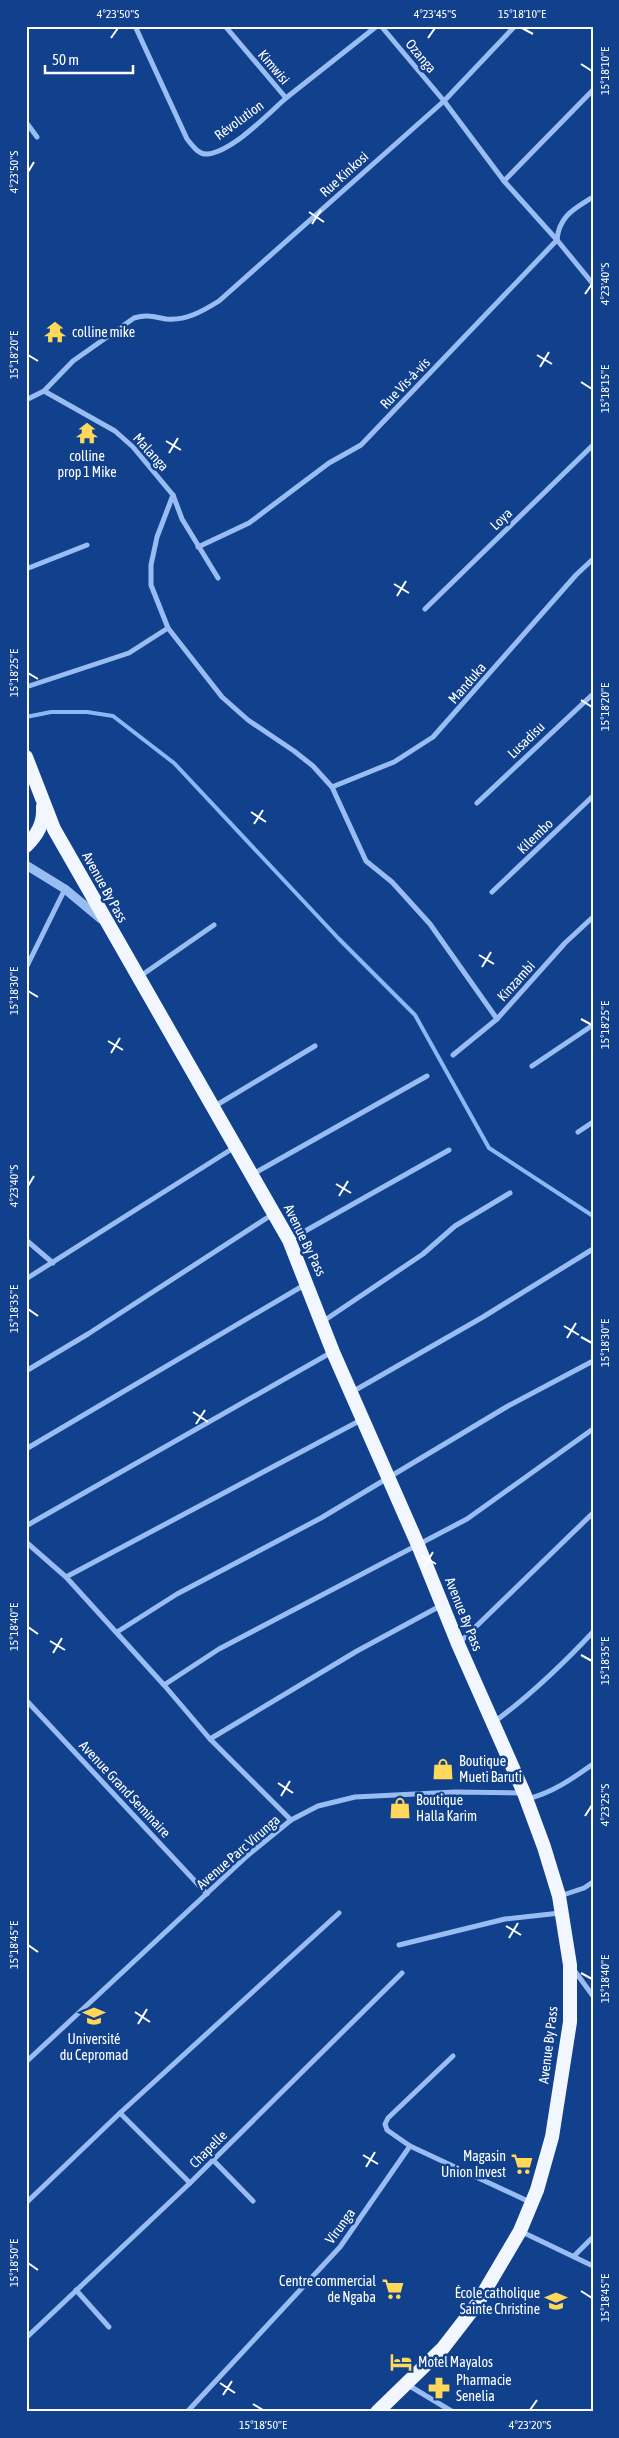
<svg xmlns="http://www.w3.org/2000/svg" width="619" height="2438" font-family="'Asap Condensed',sans-serif">
  <style>
    .lines { fill: none; stroke-linecap: round; stroke-linejoin: round }
    .stream { stroke: #8ab7f6; stroke-width: 4 }
    .minor { stroke: #99bdf2; stroke-width: 5 }
    .tertiary { stroke: #99bdf2; stroke-width: 9 }
    .trunk { stroke: #f2f6ff; stroke-width: 14 }
    .ticks { fill: none; stroke: #fff; stroke-width: 2 }
    .labels { text-anchor: middle; dominant-baseline: central; stroke-width: 5; stroke-linejoin: round; paint-order: stroke }
    .street-label { font-size: 14px; fill: #fff; stroke: #11418d }
    .poi-label { font-size: 14px; fill: #fff; stroke: #11418d; text-anchor: start }
    .neatline { fill: none; stroke: #fff; stroke-width: 2 }
    .ticks-label { font-size: 12px; text-anchor: middle; fill: #fff }
  </style>
  <rect width="100%" height="100%" fill="#11418d"/>
  <g class="lines">
    <polyline class="stream" points="26,717 51,712 87,712 113,716 174,763 339,939 415,1015 489,1148 593,1216"/>
    <g class="minor">
      <path d="M135 26 187 139C192 145 198 155 208 154 234 150 267 115 286 98 316 74 347 50 377 26"/>
      <polyline points="225,26 286,98"/>
      <polyline points="381,26 444,101 504,181 557,240 593,284"/>
      <polyline points="26,122 37,137"/>
      <polyline points="504,181 593,90"/>
      <path d="M44 391 73 361 134 318C147 314 154 317 166 319 186 321 203 311 219 301L444 101 515 26"/>
      <polyline points="26,400 44,391 115,431 133,447 173,495 182,519 218,578"/>
      <polyline points="173,495 157,537 151,565 151,585 168,628 222,697 248,720 294,751 313,766 332,787 366,861 392,882 430,924 497,1019"/>
      <path d="M198 547 249 523 329 463 361 445 557 240C559 216 574 209 593 197"/>
      <polyline points="26,569 87,545"/>
      <polyline points="425,609 593,445"/>
      <polyline points="26,687 129,653 168,628"/>
      <polyline points="332,787 394,762 433,737 576,575 593,559"/>
      <polyline points="477,803 593,694"/>
      <polyline points="492,892 593,796"/>
      <polyline points="26,968 65,889"/>
      <polyline points="139,977 214,925"/>
      <polyline points="453,1055 497,1019 565,943 593,917"/>
      <polyline points="532,1066 593,1025"/>
      <polyline points="215,1106 315,1046"/>
      <polyline points="578,1132 593,1122"/>
      <polyline points="253,1174 427,1076"/>
      <polyline points="291,1239 449,1150"/>
      <polyline points="26,1240 53,1263"/>
      <polyline points="26,1279 235,1147"/>
      <polyline points="322,1322 423,1254 455,1226 510,1193"/>
      <polyline points="26,1371 88,1334 273,1214"/>
      <polyline points="352,1392 483,1317 593,1249"/>
      <polyline points="26,1449 306,1284"/>
      <polyline points="26,1526 332,1352"/>
      <polyline points="26,1542 66,1577 164,1685 210,1739 291,1820"/>
      <polyline points="66,1577 361,1420"/>
      <polyline points="117,1632 177,1594 321,1518 508,1406 593,1361"/>
      <polyline points="458,1644 593,1513"/>
      <polyline points="164,1685 219,1649 467,1519 593,1429"/>
      <polyline points="26,1700 207,1894"/>
      <path d="M494 1722C531 1695 562 1665 593 1632"/>
      <polyline points="210,1739 357,1651 442,1605"/>
      <path d="M527 1799C552 1793 572 1779 593 1764"/>
      <polyline points="560,1896 584,1888 593,1882"/>
      <polyline points="399,1945 505,1919 560,1913"/>
      <polyline points="574,1970 593,1996"/>
      <polyline points="26,2062 247,1856 291,1820 318,1806 355,1797 455,1792 522,1793"/>
      <polyline points="120,2113 190,2183"/>
      <polyline points="410,2146 387,2130 385,2124 388,2118 453,2056"/>
      <polyline points="213,2160 253,2201"/>
      <polyline points="26,2203 120,2113 339,1913"/>
      <polyline points="520,2231 593,2266"/>
      <polyline points="574,2256 593,2237"/>
      <polyline points="76,2290 109,2327"/>
      <polyline points="26,2338 190,2183 402,1973"/>
      <polyline points="408,2385 453,2412"/>
      <polyline points="187,2412 340,2247 410,2146 532,2203"/>
    </g>
    <polyline class="tertiary" points="26,865 65,889 101,919"/>
    <g class="trunk">
      <polyline points="26,757 54,829 289,1240 333,1352 418,1545 458,1644 524,1793 544,1847 559,1896 570,1965 570,2022 552,2137 537,2190 520,2231 477,2304 443,2348 377,2412"/>
      <path d="M26 846C38 834 44 823 43 807"/>
    </g>
  </g>
  <path class="ticks" d="M522 28 533 34M111 38 118 28M428 38 435 28M581 64 592 71M28 172 34 162M309 212 324 222M312 224 321 210M585 294 592 284M28 355 38 361M537 355 552 364M540 367 549 352M581 382 592 389M166 441 181 450M169 453 178 438M394 584 409 593M397 596 406 581M28 673 38 679M581 700 592 707M251 812 266 822M254 824 263 810M479 955 494 964M482 967 491 952M28 991 38 997M581 1019 592 1025M108 1041 123 1050M111 1053 120 1038M336 1184 351 1193M28 1186 34 1176M339 1196 348 1181M28 1309 38 1316M564 1326 579 1335M581 1337 592 1343M567 1338 576 1323M193 1412 208 1422M196 1424 205 1410M421 1555 436 1564M424 1567 433 1552M28 1627 38 1634M50 1641 65 1650M53 1653 62 1638M581 1655 592 1661M278 1783 293 1793M281 1796 290 1781M585 1816 592 1805M506 1926 521 1935M509 1938 518 1923M28 1945 38 1952M581 1973 592 1979M135 2012 150 2022M138 2024 147 2009M363 2155 378 2164M366 2167 375 2152M28 2263 38 2270M581 2291 592 2298M220 2383 235 2393M223 2395 232 2381M253 2404 263 2410M530 2410 537 2400"/>
  <defs>
    <g id="temple-bare" transform="scale(1.725)"><path d="M0-6L5-2H3V0L6.5 2.5H4V6H1.5V3h-3V6H-4V2.5H-6.5L-3 0V-2H-5Z" fill="#ffd85a" stroke="#11418d" stroke-width="2.5" paint-order="stroke"/></g>
    <g id="shop-bare" transform="scale(1.725)"><path d="M-5-2.5h2.3a2.7 3.5 0 0 1 5.4 0H5L5.5 6h-11ZM-1.5-2.5h3a1.5 2.3 0 0 0-3 0Z" fill="#ffd85a" stroke="#11418d" stroke-width="2.5" paint-order="stroke"/></g>
    <g id="university-bare" transform="scale(1.725)"><path d="M0-5L7-2L0 1L-7-2ZM-4 1L0 2.5L4 1V4Q0 6-4 4Z" fill="#ffd85a" stroke="#11418d" stroke-width="2.5" paint-order="stroke"/></g>
    <g id="supermarket-bare" transform="scale(1.725)"><path d="M-6-5.5h2.5l.6 2H6L4.5 2H-2.5L-4.4-4H-6ZM-1.5 3.2a1.3 1.3 0 1 0 .1 0ZM3 3.2a1.3 1.3 0 1 0 .1 0Z" fill="#ffd85a" stroke="#11418d" stroke-width="2.5" paint-order="stroke"/></g>
    <g id="school-bare" transform="scale(1.725)"><path d="M0-5L7-2L0 1L-7-2ZM-4 1L0 2.5L4 1V4Q0 6-4 4Z" fill="#ffd85a" stroke="#11418d" stroke-width="2.5" paint-order="stroke"/></g>
    <g id="hotel-bare" transform="scale(1.725)"><path d="M-6-4.5h1.5V1H6V5H4.5V3h-9V5H-6ZM-4 0a1.8 1.8 0 1 1 3.6 0ZM.5 0V-2.5h3Q6-2.5 6 0Z" fill="#ffd85a" stroke="#11418d" stroke-width="2.5" paint-order="stroke"/></g>
    <g id="pharmacy-bare" transform="scale(1.725)"><path d="M-2-6h4v4h4v4h-4v4h-4v-4h-4v-4h4Z" fill="#ffd85a" stroke="#11418d" stroke-width="2.5" paint-order="stroke"/></g>
  </defs>
  <g fill-rule="evenodd">
    <use href="#temple-bare" x="55" y="332"/>
    <use href="#temple-bare" x="87" y="433"/>
    <use href="#shop-bare" x="443" y="1769"/>
    <use href="#shop-bare" x="400" y="1808"/>
    <use href="#university-bare" x="94" y="2016"/>
    <use href="#supermarket-bare" x="522" y="2164"/>
    <use href="#supermarket-bare" x="393" y="2289"/>
    <use href="#school-bare" x="556" y="2301"/>
    <use href="#hotel-bare" x="401" y="2362"/>
    <use href="#pharmacy-bare" x="439" y="2388"/>
  </g>
  <g class="labels">
    <g class="street-label">
      <text transform="translate(421 56) rotate(50)">Ozanga</text>
      <text transform="translate(274 67) rotate(50)">Kimwisi</text>
      <text transform="translate(239 120) rotate(-36)">Révolution</text>
      <text transform="translate(344 174) rotate(-42)">Rue Kinkosi</text>
      <text transform="translate(405 383) rotate(-46)">Rue Vis-à-vis</text>
      <text transform="translate(151 452) rotate(48)">Malanga</text>
      <text transform="translate(501 519) rotate(-44)">Loya</text>
      <text transform="translate(467 683) rotate(-49)">Manduka</text>
      <text transform="translate(526 740) rotate(-44)">Lusadisu</text>
      <text transform="translate(535 836) rotate(-44)">Kilembo</text>
      <text transform="translate(105 887) rotate(61)">Avenue By Pass</text>
      <text transform="translate(516 981) rotate(-48)">Kinzambi</text>
      <text transform="translate(305 1240) rotate(64)">Avenue By Pass</text>
      <text transform="translate(464 1614) rotate(68)">Avenue By Pass</text>
      <text transform="translate(125 1789) rotate(47)">Avenue Grand Seminaire</text>
      <text transform="translate(238 1852) rotate(-41)">Avenue Parc Virunga</text>
      <text transform="translate(548 2045) rotate(-83)">Avenue By Pass</text>
      <text transform="translate(208 2149) rotate(-45)">Chapelle</text>
      <text transform="translate(340 2226) rotate(-54)">Virunga</text>
    </g>
    <g class="poi-label">
      <text x="72" y="332">colline mike</text>
      <text x="87" y="456" text-anchor="middle">colline<tspan x="87" dy="16">prop 1 Mike</tspan></text>
      <text x="459" y="1761">Boutique<tspan x="459" dy="16">Mueti Baruti</tspan></text>
      <text x="416" y="1800">Boutique<tspan x="416" dy="16">Halla Karim</tspan></text>
      <text x="94" y="2039" text-anchor="middle">Université<tspan x="94" dy="16">du Cepromad</tspan></text>
      <text x="506" y="2156" text-anchor="end">Magasin<tspan x="506" dy="16">Union Invest</tspan></text>
      <text x="376" y="2281" text-anchor="end">Centre commercial<tspan x="376" dy="16">de Ngaba</tspan></text>
      <text x="540" y="2293" text-anchor="end">École catholique<tspan x="540" dy="16">Sainte Christine</tspan></text>
      <text x="418" y="2362">Motel Mayalos</text>
      <text x="456" y="2380">Pharmacie<tspan x="456" dy="16">Senelia</tspan></text>
    </g>
  </g>
  <rect width="619" height="2438" fill="none" stroke="#11418d" stroke-width="55"/>
  <path d="M45 65v8h88v-8" fill="none" stroke="#ffffff" stroke-width="2.5"/>
  <text x="52" y="65" font-size="15" fill="#ffffff" stroke="#11418d" stroke-width="4" paint-order="stroke">50 m</text>
  <rect x="28" y="28" width="564" height="2382" class="neatline"/>
  <g class="ticks-label">
    <text x="118" y="18">4°23'50"S</text>
    <text x="435" y="18">4°23'45"S</text>
    <text x="522" y="18">15°18'10"E</text>
    <text transform="translate(605 71) rotate(-90)" y="4">15°18'10"E</text>
    <text transform="translate(14 172) rotate(-90)" y="4">4°23'50"S</text>
    <text transform="translate(605 284) rotate(-90)" y="4">4°23'40"S</text>
    <text transform="translate(14 355) rotate(-90)" y="4">15°18'20"E</text>
    <text transform="translate(605 389) rotate(-90)" y="4">15°18'15"E</text>
    <text transform="translate(14 673) rotate(-90)" y="4">15°18'25"E</text>
    <text transform="translate(605 707) rotate(-90)" y="4">15°18'20"E</text>
    <text transform="translate(14 991) rotate(-90)" y="4">15°18'30"E</text>
    <text transform="translate(605 1025) rotate(-90)" y="4">15°18'25"E</text>
    <text transform="translate(14 1186) rotate(-90)" y="4">4°23'40"S</text>
    <text transform="translate(14 1309) rotate(-90)" y="4">15°18'35"E</text>
    <text transform="translate(605 1343) rotate(-90)" y="4">15°18'30"E</text>
    <text transform="translate(14 1627) rotate(-90)" y="4">15°18'40"E</text>
    <text transform="translate(605 1661) rotate(-90)" y="4">15°18'35"E</text>
    <text transform="translate(605 1805) rotate(-90)" y="4">4°23'25"S</text>
    <text transform="translate(14 1945) rotate(-90)" y="4">15°18'45"E</text>
    <text transform="translate(605 1979) rotate(-90)" y="4">15°18'40"E</text>
    <text transform="translate(14 2263) rotate(-90)" y="4">15°18'50"E</text>
    <text transform="translate(605 2298) rotate(-90)" y="4">15°18'45"E</text>
    <text x="263" y="2429">15°18'50"E</text>
    <text x="530" y="2429">4°23'20"S</text>
  </g>
</svg>
